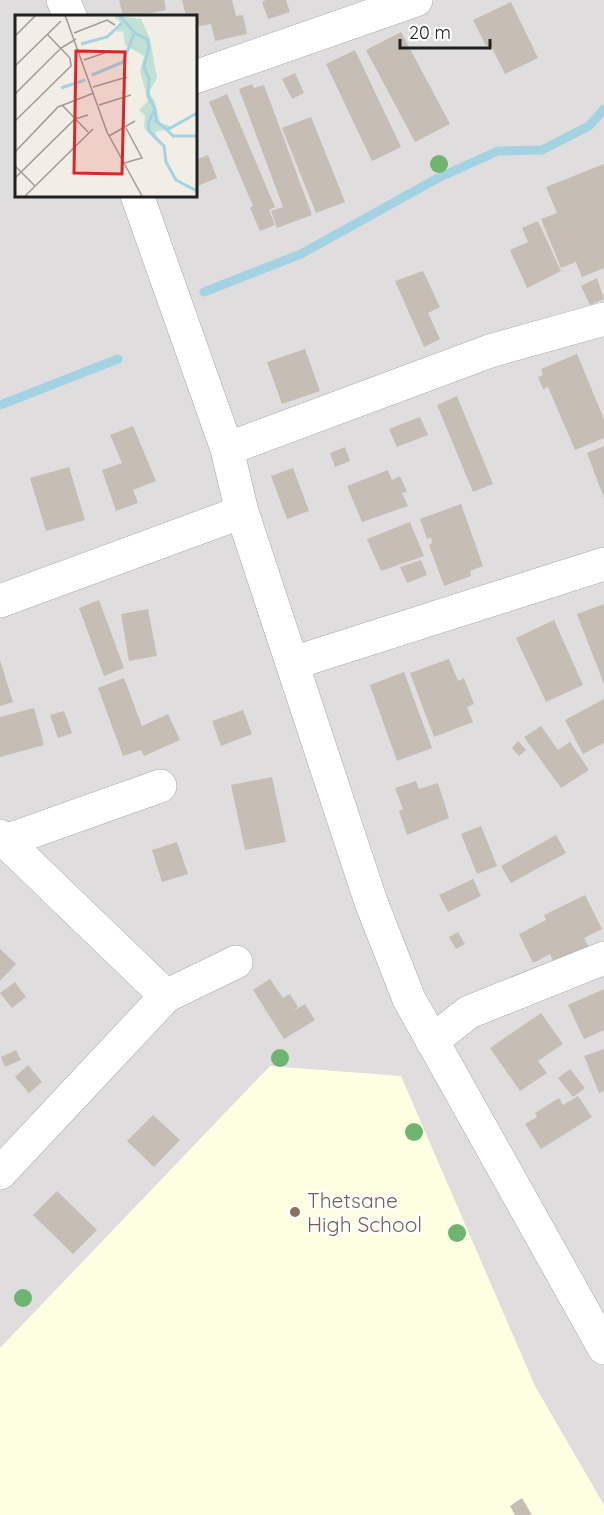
<svg xmlns="http://www.w3.org/2000/svg" width="604" height="1515" font-family="Quicksand,sans-serif">
  <style>
    .residential { fill: #dfdddd; fill-rule: evenodd }
    .education { fill: #feffe2 }
    .lines { fill: none; stroke-linecap: round; stroke-linejoin: round }
    .stream { stroke: #a3d3e3; stroke-width: 9 }
    .building { fill: #c6beb5 }
    .minor-casing { stroke: #a7a7a7; stroke-width: 34 }
    .minor { stroke: #fff; stroke-width: 33 }
    .tree { fill: #6eb570 }
    .education-dot { fill: #8d6e63; stroke: #fff; stroke-width: 2 }
    .labels { text-anchor: middle; dominant-baseline: central; stroke-width: 4.5; stroke-linejoin: round; paint-order: stroke }
    .education-label { font-size: 21px; fill: #785e54; stroke: #fff; text-anchor: start }
    .inset-river { fill: none; stroke: #a3d3e3; stroke-width: 3 }
    .inset-road { fill: none; stroke: #9e9c97; stroke-width: 1.5 }
    .view { fill: #d62828; fill-opacity: 0.15; stroke: #d62828; stroke-width: 3 }
    .inset-edge { fill: none; stroke: #202020; stroke-width: 3 }
  </style>
  <rect width="100%" height="100%" fill="#f2eee6"/>
  <path class="residential" d="M0 0H604V1515H0ZM16 16H195V195H16Z"/>
  <polygon class="education" points="270,1066 401,1076 535,1386 604,1505 604,1515 0,1515 0,1348"/>
  <g class="lines">
    <g class="stream">
      <polyline points="204,292 301,254 438,178 498,151 542,150 589,126 604,109"/>
      <polyline points="0,405 118,359"/>
    </g>
  </g>
  <g class="building">
    <polygon points="119,0 164,0 166,10 138,16 123,16"/>
    <polygon points="182,0 232,0 236,16 243,15 247,34 215,41 211,24 195,27 195,16 186,16"/>
    <polygon points="266,0 286,0 290,12 268,19 262,2"/>
    <polygon points="511,2 538,58 505,74 490,44 486,46 473,20"/>
    <polygon points="401,32 450,124 415,142 366,50"/>
    <polygon points="355,50 401,147 372,161 326,64"/>
    <polygon points="295,73 304,93 292,99 282,79"/>
    <polygon points="252,84 254,88 264,85 312,215 277,228 271,211 283,207 239,89"/>
    <polygon points="227,94 275,207 269,210 275,225 260,231 250,208 253,206 209,102"/>
    <polygon points="311,117 345,202 316,213 282,128"/>
    <polygon points="208,155 217,178 195,187 195,160"/>
    <polygon points="604,164 604,268 582,277 576,262 561,268 541,219 557,213 546,187"/>
    <polygon points="538,221 561,271 527,288 510,250 528,242 522,228"/>
    <polygon points="423,271 440,307 428,313 440,339 424,347 395,281"/>
    <polygon points="597,278 604,299 590,305 581,286"/>
    <polygon points="305,349 320,391 282,404 267,362"/>
    <polygon points="577,354 604,419 604,438 575,450 548,387 543,389 538,377 543,375 541,369"/>
    <polygon points="457,396 493,484 473,492 437,405"/>
    <polygon points="420,417 428,435 397,447 389,429"/>
    <polygon points="133,426 156,481 133,490 138,503 116,511 102,470 122,463 110,435"/>
    <polygon points="604,446 604,498 587,453"/>
    <polygon points="345,447 350,461 335,467 330,453"/>
    <polygon points="69,467 85,520 46,531 30,478"/>
    <polygon points="293,468 309,511 287,519 271,476"/>
    <polygon points="388,470 392,480 400,476 407,492 402,493 408,506 362,522 347,486"/>
    <polygon points="461,504 483,566 470,571 471,576 444,586 429,545 432,543 431,537 427,539 420,519"/>
    <polygon points="410,522 424,556 381,571 367,539"/>
    <polygon points="421,560 427,575 407,583 400,567"/>
    <polygon points="99,600 124,668 104,676 79,608"/>
    <polygon points="604,604 604,684 577,614"/>
    <polygon points="148,609 157,656 129,661 121,614"/>
    <polygon points="554,620 583,685 546,702 516,638"/>
    <polygon points="449,659 458,681 464,678 474,704 467,707 473,722 434,737 410,673"/>
    <polygon points="0,660 13,702 0,706"/>
    <polygon points="404,672 432,748 397,761 370,685"/>
    <polygon points="124,678 142,726 168,714 180,740 144,756 141,750 123,756 98,688"/>
    <polygon points="604,699 604,743 583,754 565,720"/>
    <polygon points="34,708 44,745 0,757 0,717"/>
    <polygon points="243,710 252,734 221,746 212,721"/>
    <polygon points="64,711 72,733 58,738 50,715"/>
    <polygon points="541,726 558,750 570,742 589,770 561,788 524,737"/>
    <polygon points="518,741 526,750 519,756 512,748"/>
    <polygon points="272,777 286,842 245,850 231,785"/>
    <polygon points="416,781 419,789 438,783 449,818 407,835 399,811 403,809 395,788"/>
    <polygon points="481,826 497,866 477,874 461,834"/>
    <polygon points="556,835 566,853 511,883 501,866"/>
    <polygon points="177,842 188,874 162,882 152,850"/>
    <polygon points="473,879 481,896 448,912 439,895"/>
    <polygon points="585,895 602,929 584,938 589,948 555,965 550,954 533,963 519,934 546,920 544,915"/>
    <polygon points="458,932 465,944 456,949 449,937"/>
    <polygon points="0,949 16,964 0,981"/>
    <polygon points="270,979 283,998 290,994 298,1007 292,1012 305,1004 315,1020 284,1039 253,990"/>
    <polygon points="15,982 26,997 12,1008 0,993"/>
    <polygon points="604,989 604,1030 584,1039 568,1005"/>
    <polygon points="541,1013 563,1044 538,1061 547,1073 520,1091 490,1048"/>
    <polygon points="604,1049 604,1091 599,1093 584,1056"/>
    <polygon points="16,1050 21,1060 5,1067 1,1057"/>
    <polygon points="28,1065 42,1082 29,1093 15,1077"/>
    <polygon points="570,1069 585,1088 573,1097 558,1078"/>
    <polygon points="578,1096 592,1117 541,1149 525,1124 537,1117 535,1113 559,1098 563,1105"/>
    <polygon points="153,1115 180,1140 154,1167 127,1141"/>
    <polygon points="57,1191 97,1230 73,1254 33,1215"/>
    <polygon points="522,1498 532,1515 515,1515 510,1506"/>
  </g>
  <g class="lines">
    <g class="minor-casing">
      <g id="minor">
        <polyline points="63,0 70,16"/>
        <polyline points="195,77 416,0"/>
        <polyline points="137,195 227,449 242,512 371,902 409,999 604,1348"/>
        <polyline points="227,449 490,351 604,319"/>
        <polyline points="0,601 242,512"/>
        <polyline points="293,663 604,564"/>
        <polyline points="0,836 166,996"/>
        <polyline points="0,843 160,786"/>
        <polyline points="432,1041 469,1012 604,958"/>
        <polyline points="0,1173 166,996 236,962"/>
      </g>
    </g>
    <use href="#minor" class="minor"/>
  </g>
  <g class="tree">
    <circle cx="439" cy="164" r="9"/>
    <circle cx="280" cy="1058" r="9"/>
    <circle cx="414" cy="1132" r="9"/>
    <circle cx="457" cy="1233" r="9"/>
    <circle cx="23" cy="1298" r="9"/>
  </g>
  <circle class="education-dot" cx="295" cy="1212" r="6"/>
  <g class="labels">
    <g class="education-label">
      <text x="307" y="1200">Thetsane<tspan x="307" dy="24">High School</tspan></text>
    </g>
  </g>
  <g transform="translate(15 15)">
    <rect width="182" height="182" fill="#f2eee6"/>
    <path d="M98 0 126 4 135 24 142 63 134 77 140 87 145 108 160 112 140 117 146 131 129 113 130 101 124 95 133 86 125 56 129 41 110 30 108 16 101 17 107 9Z" fill="#c1e1d3"/>
    <path class="inset-river" d="M104 0 120 18 132 24 134 32 129 52 134 64 133 81 140 94 133 108 134 116 149 131 151 147 161 165 182 176M66 29 92 22 107 8M77 60 108 47 119 19M46 73 70 65M140 96 141 106 152 115 182 98M152 115 158 121H182"/>
    <path class="inset-road" d="M50 0 92 117 127 181M59 18 92 5 100 10M0 21 21 0M69 45 95 36M0 51 46 6M78 72 112 62M0 79 46 33 61 24M47 90 73 117M84 90 116 80M0 106 56 51 55 43 32 19M94 121 120 106M0 137 43 92 79 78M109 148 127 143 111 113M0 151 20 171M0 163 60 104 73 100M10 181 78 114"/>
    <path class="view" d="M61 36 110 37 107 159 59 158Z"/>
    <rect width="182" height="182" class="inset-edge"/>
  </g>
  <path d="M400 39v9h90v-9" fill="none" stroke="#202020" stroke-width="3"/>
  <text x="409" y="39" font-size="18" fill="#202020" stroke="#ffffff" stroke-width="4.5" paint-order="stroke">20 m</text>
</svg>
